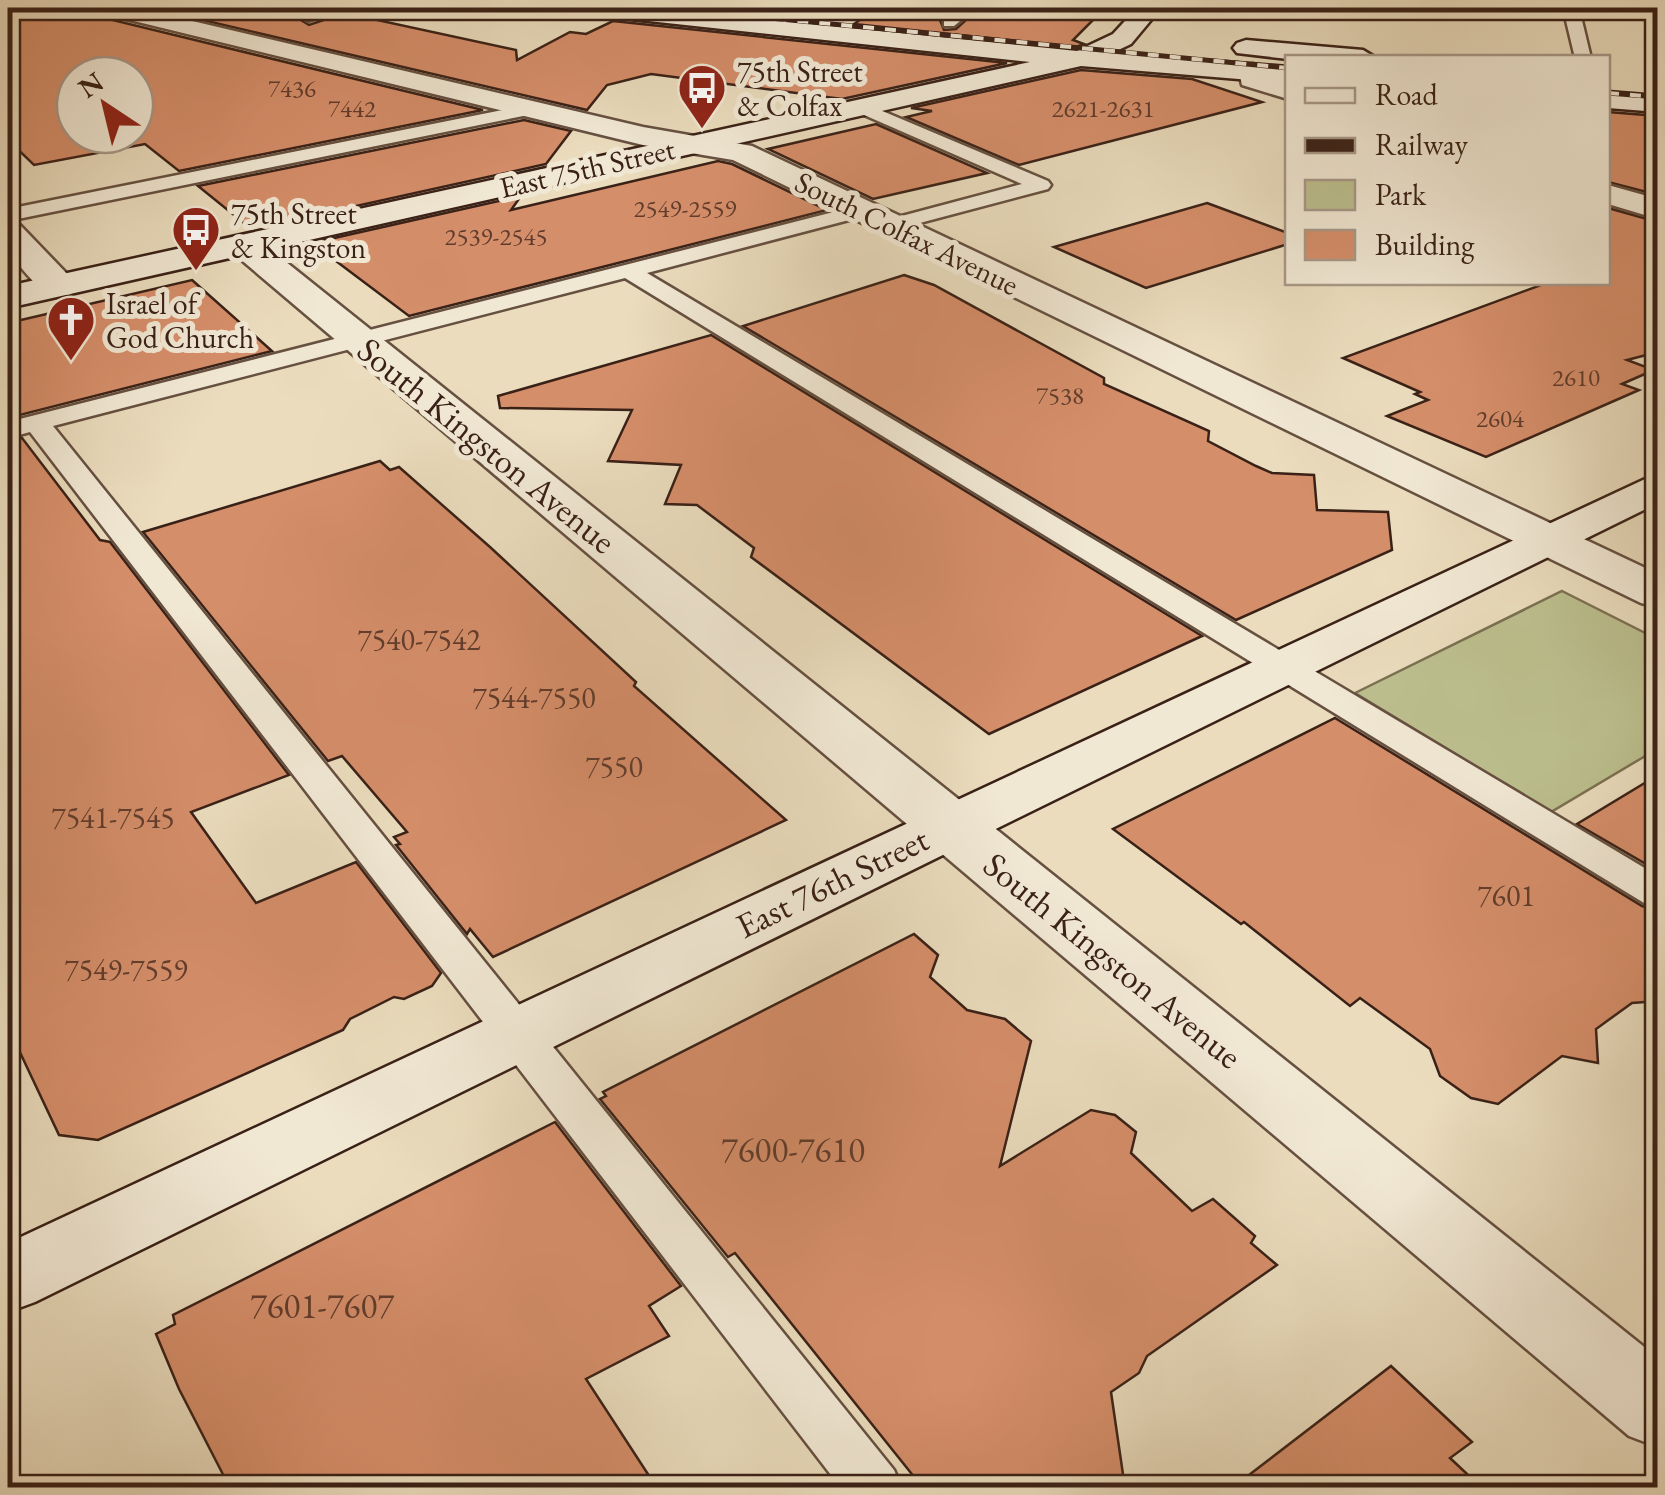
<svg xmlns="http://www.w3.org/2000/svg" width="1665" height="1495" font-family="'EB Garamond',serif">
  <style>
    .green { fill: #bcbf8e; stroke: #7b7052; stroke-width: 2.5 }
    .building { fill: #d58e6a; stroke: #3a2117; stroke-width: 2.5; fill-rule: evenodd }
    .lines { fill: none; stroke-linecap: round; stroke-linejoin: round }
    .lane-casing { stroke: #665040; stroke-width: 5 }
    .street-casing { stroke: #665040; stroke-width: 5 }
    .secondary-casing { stroke: #3a2117; stroke-width: 5 }
    .lane { fill: #f1e8d4; fill-rule: evenodd }
    .street { fill: #f1e8d4; fill-rule: evenodd }
    .secondary { fill: #f1e8d4; fill-rule: evenodd }
    .rail-casing { stroke: #3a2117; stroke-width: 5 }
    .rail { stroke: #f1e8d4; stroke-width: 4; stroke-dasharray: 11; stroke-linecap: butt }
    .labels { text-anchor: middle; dominant-baseline: central; stroke-width: 10; stroke-linejoin: round; paint-order: stroke }
    .far-number-label { font-size: 25px; fill: #613c2c }
    .far-poi-label { font-size: 30px; fill: #3a2117; stroke: #f1e8d4; text-anchor: start }
    .far-street-label { font-size: 30px; fill: #3a2117; stroke: #f1e8d4 }
    .number-label { font-size: 30px; fill: #613c2c }
    .street-label { font-size: 35px; fill: #3a2117; stroke: #f1e8d4 }
    .near-number-label { font-size: 35px; fill: #613c2c }
  </style>
  <rect width="100%" height="100%" fill="#eadcbd"/>
  <filter id="stains"><feTurbulence type="fractalNoise" baseFrequency=".002" numOctaves="4"/><feColorMatrix values="0 0 0 0 .2 0 0 0 0 .09 0 0 0 0 .02 0 0 0 .5 -.17"/></filter>
  <radialGradient id="worn" r=".72"><stop offset=".6" stop-color="#630" stop-opacity="0"/><stop offset="1" stop-color="#630" stop-opacity=".3"/></radialGradient>
  <polygon class="green" points="1562,591 1657,639 1657,749 1551,812 1355,693"/>
  <g class="building">
    <path d="M8 8H93L100 17 483 110 179 171 145 144 34 165 8 140ZM75 75H135V135H75Z"/>
    <polygon points="151,8 313,8 296,17 309,25 345,13 516,50 517,60 570,32 586,34 613,21 1007,63 842,99 651,74 607,85 587,110"/>
    <polygon points="877,8 954,8 940,20 944,30 956,29 979,8 1098,15 1073,40 1084,44 1076,47 854,24"/>
    <polygon points="1081,70 1192,79 1262,102 1019,165 906,117 932,111 911,108"/>
    <polygon points="1608,112 1658,116 1658,195 1608,182"/>
    <polygon points="524,120 571,131 546,164 284,222 278,217 245,224 198,186"/>
    <polygon points="876,124 987,173 873,199 768,149"/>
    <polygon points="718,161 732,164 827,210 409,316 312,243 521,196 511,210"/>
    <polygon points="1207,203 1288,233 1288,244 1146,288 1054,247"/>
    <polygon points="1608,208 1658,222 1658,352 1627,360 1654,370 1622,384 1639,390 1486,457 1387,416 1428,400 1415,394 1420,392 1343,358 1549,282 1608,282"/>
    <polygon points="904,275 934,285 1104,378 1104,384 1209,431 1208,441 1256,466 1272,473 1314,475 1317,510 1388,512 1392,550 1236,620 743,326"/>
    <polygon points="192,280 272,351 8,418 8,323"/>
    <polygon points="711,335 1202,636 989,734 751,557 754,548 697,505 665,504 681,465 608,461 632,410 500,408 498,396"/>
    <polygon points="22,438 100,540 110,542 289,775 191,812 256,903 356,862 441,973 432,986 404,999 394,997 350,1019 343,1030 98,1140 59,1135 8,1027 8,441"/>
    <polygon points="380,461 390,470 399,467 490,547 636,682 634,686 786,820 493,957 470,929 467,934 396,845 400,844 394,837 407,832 342,756 328,761 143,532"/>
    <polygon points="1335,718 1642,906 1658,910 1658,1001 1632,1003 1596,1029 1598,1063 1562,1056 1498,1104 1471,1098 1440,1076 1430,1049 1360,998 1350,1006 1244,922 1241,924 1113,829"/>
    <polygon points="1658,775 1658,871 1577,824"/>
    <polygon points="914,934 938,955 930,977 967,1010 1005,1019 1031,1041 1000,1166 1091,1110 1115,1115 1136,1132 1131,1153 1192,1211 1213,1199 1255,1236 1251,1243 1277,1265 1147,1356 1139,1373 1111,1392 1125,1488 923,1488 735,1253 728,1257 600,1099 606,1096 603,1092"/>
    <polygon points="555,1122 681,1286 649,1306 669,1336 586,1379 657,1488 230,1488 179,1389 156,1334 175,1324 173,1315"/>
    <polygon points="1391,1366 1472,1442 1450,1458 1482,1488 1232,1488"/>
  </g>
  <g class="lines">
    <g class="lane-casing">
      <g id="lane">
        <polygon points="323,8 347,8 308,21 300,16"/>
        <polygon points="959,8 976,8 954,26 944,26 944,20"/>
        <polygon points="1563,8 1579,8 1591,58 1575,58"/>
        <polygon points="861,102 1048,181 1051,185 1048,189 897,229 883,229 880,225 883,221 1022,184 855,111 852,107"/>
        <polygon points="532,104 541,109 538,113 8,221 8,209"/>
        <polygon points="861,205 871,211 868,215 647,273 1658,876 1658,907 1644,903 625,278 53,426 894,1470 902,1488 841,1488 30,432 8,438 8,422"/>
      </g>
    </g>
    <g class="street-casing">
      <g id="street">
        <polygon points="97,8 137,8 643,127 752,146 1658,574 1658,607 1641,603 733,160 643,145 101,13"/>
        <polygon points="1252,64 1261,66 1265,75 1288,82 1288,99 1242,85 1239,72"/>
        <polygon points="1608,185 1658,199 1658,219 1608,204"/>
        <path d="M8 222 20 225 71 278 76 286 71 294C41 301 26 272 8 251Z"/>
        <polygon points="244,235 256,238 1658,1358 1658,1447 1629,1436 232,252 227,245 232,238"/>
      </g>
    </g>
    <g class="secondary-casing">
      <g id="secondary">
        <polygon points="581,8 655,8 1077,51 1113,34 1137,8 1161,8 1131,44 1112,53 1288,67 1288,83 1081,66 8,308 8,286 1030,62 593,15"/>
        <polygon points="1246,40 1363,50 1376,58 1288,59 1237,53 1233,48 1237,43"/>
        <polygon points="1608,92 1658,96 1658,112 1608,108"/>
        <polygon points="1658,473 1658,503 35,1302 8,1312 8,1243"/>
      </g>
    </g>
    <use href="#lane" class="lane"/>
    <use href="#street" class="street"/>
    <use href="#secondary" class="secondary"/>
    <g class="rail-casing">
      <g id="rail">
        <polyline points="666,8 1288,68"/>
        <polyline points="1608,93 1658,97"/>
      </g>
    </g>
    <use href="#rail" class="rail"/>
  </g>
  <defs>
    <g id="bus-pin" transform="scale(2.5)"><path d="M0 17L-7.5 6A9.5 9.5 0 1 1 7.5 6Z" fill="#8f2418" stroke="#f1e8d4"/><path d="M-5-6H5V4H4V6H2V4H-2V6H-4V4H-5ZM-3.5-4V0h7V-4ZM-3.5 1.2v1.5H-2V1.2ZM2 1.2v1.5H3.5V1.2Z" fill="#fff"/></g>
    <g id="church-pin" transform="scale(2.5)"><path d="M0 17L-7.5 6A9.5 9.5 0 1 1 7.5 6Z" fill="#8f2418" stroke="#f1e8d4"/><path d="M-1.2-6h2.4v3.5h3.3v2.4h-3.3V6h-2.4V-.1h-3.3v-2.4h3.3Z" fill="#fff"/></g>
  </defs>
  <g fill-rule="evenodd">
    <use href="#bus-pin" x="702" y="88"/>
    <use href="#bus-pin" x="196" y="230"/>
    <use href="#church-pin" x="71" y="320"/>
  </g>
  <g class="labels">
    <g class="far-number-label">
      <text x="292" y="88">7436</text>
      <text x="352" y="108">7442</text>
      <text x="1103" y="108">2621-2631</text>
      <text x="685" y="208">2549-2559</text>
      <text x="496" y="236">2539-2545</text>
      <text x="1576" y="377">2610</text>
      <text x="1060" y="395">7538</text>
      <text x="1500" y="418">2604</text>
    </g>
    <g class="far-poi-label">
      <text x="737" y="71">75th Street<tspan x="737" dy="34">&amp; Colfax</tspan></text>
      <text x="231" y="213">75th Street<tspan x="231" dy="34">&amp; Kingston</tspan></text>
      <text x="106" y="303">Israel of<tspan x="106" dy="34">God Church</tspan></text>
    </g>
    <g class="far-street-label">
      <text transform="translate(587 168) rotate(-13)">East 75th Street</text>
      <text transform="translate(907 233) rotate(26)">South Colfax Avenue</text>
    </g>
    <g class="number-label">
      <text x="419" y="639">7540-7542</text>
      <text x="534" y="697">7544-7550</text>
      <text x="614" y="766">7550</text>
      <text x="113" y="817">7541-7545</text>
      <text x="1506" y="895">7601</text>
      <text x="126" y="969">7549-7559</text>
    </g>
    <g class="street-label">
      <text transform="translate(487 445) rotate(39)">South Kingston Avenue</text>
      <text transform="translate(832 882) rotate(-26)">East 76th Street</text>
      <text transform="translate(1113 960) rotate(39)">South Kingston Avenue</text>
    </g>
    <g class="near-number-label">
      <text x="793" y="1149">7600-7610</text>
      <text x="322" y="1305">7601-7607</text>
    </g>
  </g>
  <rect width="1665" height="1495" fill="none" stroke="#eadcbd" stroke-width="40"/>
  <rect x="10" y="10" width="1645" height="1475" fill="none" stroke="#3a2117" stroke-width="5"/>
  <rect x="20" y="20" width="1625" height="1455" fill="none" stroke="#3a2117" stroke-width="2.5"/>
  <rect x="1285" y="55" width="325" height="230" fill="#f1e8d4" stroke="#a89888" stroke-width="2.5"/>
  <rect x="1305" y="88" width="50" height="15" fill="#f1e8d4" stroke="#a89888" stroke-width="2.5"/>
  <text x="1375" y="105" font-size="30" fill="#3a2117">Road</text>
  <rect x="1305" y="138" width="50" height="15" fill="#3a2117" stroke="#a89888" stroke-width="2.5"/>
  <text x="1375" y="155" font-size="30" fill="#3a2117">Railway</text>
  <rect x="1305" y="180" width="50" height="30" fill="#bcbf8e" stroke="#a89888" stroke-width="2.5"/>
  <text x="1375" y="205" font-size="30" fill="#3a2117">Park</text>
  <rect x="1305" y="230" width="50" height="30" fill="#d58e6a" stroke="#a89888" stroke-width="2.5"/>
  <text x="1375" y="255" font-size="30" fill="#3a2117">Building</text>
  <g transform="translate(105 105) rotate(325)"><circle r="48" fill="#f1e8d4" stroke="#a89888" stroke-width="2.5"/>
  <path d="M0-8L18 38L0 25L-18 38Z" fill="#8f2418"/>
  <text y="-15" font-size="28" font-weight="bold" text-anchor="middle" fill="#3a2117">N</text>
  </g>
  <rect width="100%" height="100%" filter="url(#stains)"/>
  <rect width="100%" height="100%" fill="url(#worn)"/>
</svg>
